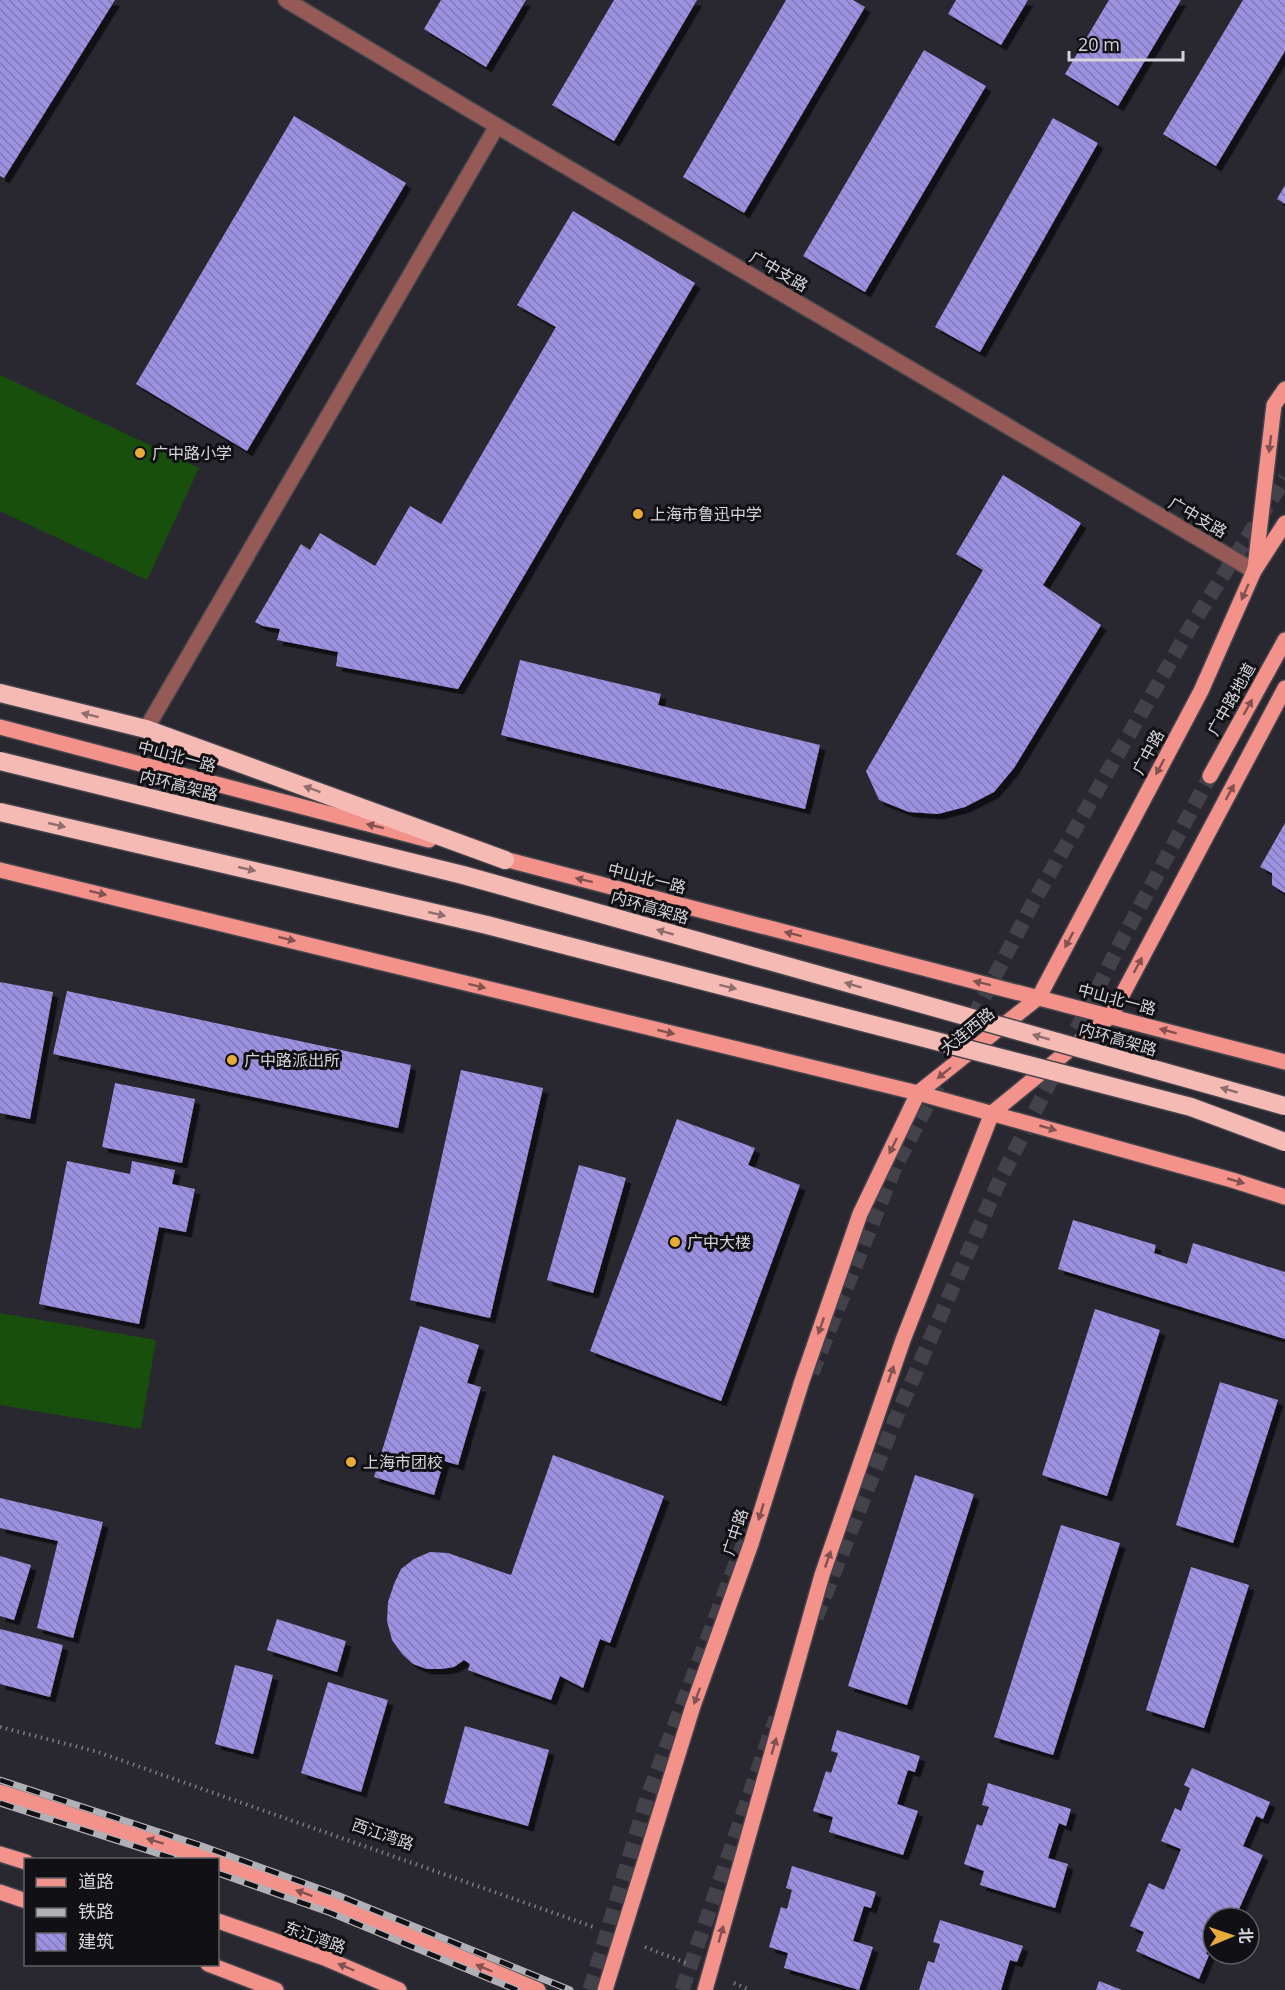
<svg xmlns="http://www.w3.org/2000/svg" width="1285" height="1990" font-family="'Open Sans','Noto Sans SC',sans-serif">
  <style>
    .pitch { fill: #194f0d }
    .building { fill: url(#building-back-hatch); filter: url(#shadow) }
    .lines { fill: none; stroke-linecap: round; stroke-linejoin: round }
    .major-tunnel { stroke: #43424a; stroke-width: 15; stroke-dasharray: 15 8; stroke-linecap: butt }
    .minor-casing { stroke: #44444c; stroke-width: 18 }
    .major-casing { stroke: #44444c; stroke-width: 18 }
    .highway-casing { stroke: #44444c; stroke-width: 21 }
    .path { stroke: #7c7b83; stroke-width: 4; stroke-dasharray: 1.5 4.5; stroke-linecap: butt }
    .minor { stroke: #955a56; stroke-width: 15 }
    .major { stroke: #f3918b; stroke-width: 15 }
    .highway { stroke: #f6bab5; stroke-width: 18 }
    .rail-casing { stroke: #b1b0b7; stroke-width: 7 }
    .rail { stroke: #111115; stroke-width: 4.5; stroke-dasharray: 14; stroke-linecap: butt }
    .highway-bridge-casing { stroke: #44444c; stroke-width: 21; stroke-linecap: butt }
    .highway-bridge { stroke: #f6bab5; stroke-width: 18 }
    .oneway { fill: #825150 }
    .oneway2 { fill: #8f6e6d }
    .poi-dot { fill: #e9ab38; stroke: #111115; stroke-width: 2 }
    .labels { text-anchor: middle; dominant-baseline: central; stroke-width: 6; stroke-linejoin: round; paint-order: stroke }
    .street-label { font-size: 16px; fill: #d4d4da; stroke: #111115 }
    .poi-label { font-size: 16px; fill: #d4d4da; stroke: #111115; text-anchor: start }
  </style>
  <defs>
    <pattern id="building-back-hatch" width="6" height="6" patternUnits="userSpaceOnUse" patternTransform="scale(1.5)"><rect width="6" height="6" fill="#9d92e2"/><path d="M-1 5l2 2M0 0l6 6M5-1l2 2" fill="none" stroke="#8179b2"/></pattern>
    <filter id="shadow"><feDropShadow dx="5.5" dy="5.5" stdDeviation="0" flood-color="#0009"/></filter>
  </defs>
  <rect width="100%" height="100%" fill="#292831"/>
  <g class="pitch">
    <polygon points="0,375 199,468 147,580 0,511"/>
    <polygon points="0,1313 156,1340 141,1429 0,1405"/>
  </g>
  <g class="building">
    <polygon points="0,0 115,0 4,178 0,176"/>
    <polygon points="441,0 526,0 486,67 424,29"/>
    <polygon points="614,0 697,0 614,141 552,105"/>
    <polygon points="786,0 853,0 865,7 744,213 683,177"/>
    <polygon points="956,0 1028,0 1001,45 948,14"/>
    <polygon points="1109,0 1181,0 1118,106 1065,74"/>
    <polygon points="1243,0 1285,0 1285,51 1216,166 1163,134"/>
    <polygon points="924,50 986,86 865,292 803,256"/>
    <polygon points="294,116 406,183 247,451 136,384"/>
    <polygon points="1053,118 1098,143 980,352 935,327"/>
    <polygon points="1285,185 1285,204 1277,199"/>
    <polygon points="573,211 695,283 458,689 336,666 338,652 277,640 280,629 263,626 255,622 301,544 310,550 320,533 375,566 410,506 441,524 556,327 517,305"/>
    <polygon points="1003,475 1081,523 1043,585 1101,625 1014,768 994,792 965,807 938,814 909,812 879,800 866,771 983,570 956,554"/>
    <polygon points="520,660 661,694 658,705 820,745 805,809 501,735"/>
    <polygon points="1285,823 1285,893 1272,885 1272,873 1260,867"/>
    <polygon points="0,982 53,992 30,1119 0,1113"/>
    <polygon points="67,991 411,1065 398,1128 53,1054"/>
    <polygon points="461,1070 543,1088 490,1318 410,1300"/>
    <polygon points="115,1083 195,1099 182,1163 102,1147"/>
    <polygon points="677,1119 755,1148 748,1165 800,1185 721,1401 590,1351"/>
    <polygon points="67,1161 130,1174 132,1161 175,1170 172,1184 195,1189 186,1232 159,1227 139,1324 39,1304"/>
    <polygon points="579,1165 626,1178 593,1293 547,1280"/>
    <polygon points="1073,1220 1156,1245 1154,1253 1187,1264 1193,1243 1285,1272 1285,1339 1058,1269"/>
    <polygon points="1095,1309 1160,1330 1107,1496 1042,1475"/>
    <polygon points="420,1326 479,1345 467,1383 481,1387 458,1465 444,1461 434,1495 374,1477"/>
    <polygon points="1220,1382 1278,1400 1233,1543 1176,1525"/>
    <polygon points="553,1455 664,1496 610,1643 600,1639 583,1688 560,1676 551,1700 468,1670 470,1664 464,1660 454,1667 441,1669 427,1669 413,1664 402,1654 392,1640 387,1621 388,1602 394,1584 401,1569 414,1559 430,1552 448,1553 511,1575"/>
    <polygon points="915,1475 974,1494 907,1705 848,1686"/>
    <polygon points="0,1498 103,1522 73,1638 37,1628 58,1541 0,1528"/>
    <polygon points="1061,1525 1120,1543 1053,1755 994,1737"/>
    <polygon points="0,1556 31,1565 14,1620 0,1616"/>
    <polygon points="1191,1567 1249,1585 1204,1728 1146,1710"/>
    <polygon points="277,1619 346,1641 337,1672 267,1650"/>
    <polygon points="0,1629 63,1645 50,1697 0,1684"/>
    <polygon points="235,1665 273,1675 253,1754 215,1744"/>
    <polygon points="328,1682 388,1700 361,1792 301,1773"/>
    <polygon points="465,1726 549,1750 528,1826 444,1803"/>
    <polygon points="837,1730 920,1756 915,1772 908,1770 897,1804 918,1811 903,1855 829,1832 833,1817 813,1811 826,1771 831,1773 838,1753 831,1751"/>
    <polygon points="1192,1768 1270,1802 1263,1819 1256,1816 1243,1846 1263,1855 1235,1918 1213,1918 1213,1937 1206,1954 1209,1955 1199,1979 1136,1951 1144,1932 1130,1926 1149,1883 1164,1890 1181,1849 1161,1841 1175,1808 1181,1811 1190,1788 1184,1785"/>
    <polygon points="988,1783 1071,1809 1066,1826 1059,1823 1048,1858 1068,1864 1055,1908 980,1885 984,1871 964,1864 977,1824 982,1826 989,1807 982,1805"/>
    <polygon points="792,1866 876,1892 871,1908 864,1906 853,1941 873,1947 859,1990 784,1968 788,1953 769,1947 781,1907 787,1909 792,1890 786,1888"/>
    <polygon points="940,1920 1023,1946 1017,1962 1010,1960 1001,1990 919,1990 928,1961 934,1963 940,1944 933,1942"/>
    <polygon points="1099,1981 1122,1990 1096,1990"/>
  </g>
  <g class="lines">
    <g class="major-tunnel">
      <polyline points="812,1373 895,1167 1034,901 1191,626 1285,478"/>
      <polyline points="816,1618 895,1420 997,1186 1122,940 1210,776"/>
      <polyline points="590,1990 647,1798 748,1532"/>
      <polyline points="682,1990 776,1718"/>
    </g>
    <g class="minor-casing">
      <g id="minor">
        <polyline points="286,0 497,126 1254,571"/>
        <polyline points="146,729 497,126"/>
      </g>
    </g>
    <g class="major-casing">
      <g id="major">
        <polyline points="1255,568 1274,405 1285,389"/>
        <polyline points="0,727 429,840"/>
        <polyline points="1210,776 1285,640"/>
        <polyline points="496,857 1285,1062"/>
        <polyline points="0,870 918,1093 1232,1180 1285,1197"/>
        <polyline points="0,1792 211,1860"/>
        <polyline points="0,1854 26,1862"/>
        <polyline points="218,1862 350,1911 538,1990"/>
        <polyline points="0,1892 26,1901"/>
        <polyline points="218,1921 327,1959 399,1990"/>
        <polyline points="208,1964 276,1990"/>
        <polyline points="605,1990 693,1706 751,1544 802,1381 860,1214 918,1093 1039,997 1201,691 1254,571 1285,523"/>
        <polyline points="705,1990 822,1575 903,1340 992,1113 1111,1016 1285,688"/>
      </g>
    </g>
    <g class="highway-casing">
      <polyline id="highway" points="0,693 146,729 505,860"/>
    </g>
    <g class="path">
      <polyline points="0,1727 98,1752 596,1928"/>
      <polyline points="645,1947 686,1963"/>
      <polyline points="734,1983 750,1990"/>
    </g>
    <use href="#minor" class="minor"/>
    <use href="#major" class="major"/>
    <use href="#highway" class="highway"/>
    <g class="rail-casing">
      <g id="rail">
        <polyline points="0,1780 202,1846 337,1895 570,1990"/>
        <polyline points="0,1803 178,1860"/>
        <polyline points="218,1873 331,1913 517,1990"/>
      </g>
    </g>
    <use href="#rail" class="rail"/>
    <g class="highway-bridge-casing">
      <g id="highway-bridge">
        <polyline points="0,761 463,875 1285,1106"/>
        <polyline points="0,812 487,925 1191,1107 1285,1142"/>
      </g>
    </g>
    <use href="#highway-bridge" class="highway-bridge"/>
  </g>
  <defs><path id="oneway-solid" d="M-6-.8H1V-3.2L6.5 0L1 3.2V.8H-6Z" transform="scale(1.5)"/></defs>
  <g class="oneway">
    <use href="#oneway-solid" transform="translate(1270 444) rotate(97)"/>
    <use href="#oneway-solid" transform="translate(1245 592) rotate(114)"/>
    <use href="#oneway-solid" transform="translate(1248 707) rotate(-61)"/>
    <use href="#oneway-solid" transform="translate(1160 767) rotate(118)"/>
    <use href="#oneway-solid" transform="translate(1230 792) rotate(-62)"/>
    <use href="#oneway-solid" transform="translate(375 826) rotate(-166)"/>
    <use href="#oneway-solid" transform="translate(584 880) rotate(-166)"/>
    <use href="#oneway-solid" transform="translate(98 893) rotate(14)"/>
    <use href="#oneway-solid" transform="translate(793 934) rotate(-166)"/>
    <use href="#oneway-solid" transform="translate(287 939) rotate(14)"/>
    <use href="#oneway-solid" transform="translate(1069 940) rotate(118)"/>
    <use href="#oneway-solid" transform="translate(1138 965) rotate(-62)"/>
    <use href="#oneway-solid" transform="translate(982 983) rotate(-166)"/>
    <use href="#oneway-solid" transform="translate(477 986) rotate(14)"/>
    <use href="#oneway-solid" transform="translate(1168 1031) rotate(-165)"/>
    <use href="#oneway-solid" transform="translate(666 1032) rotate(14)"/>
    <use href="#oneway-solid" transform="translate(944 1073) rotate(141)"/>
    <use href="#oneway-solid" transform="translate(1048 1128) rotate(16)"/>
    <use href="#oneway-solid" transform="translate(893 1146) rotate(116)"/>
    <use href="#oneway-solid" transform="translate(1236 1181) rotate(16)"/>
    <use href="#oneway-solid" transform="translate(821 1326) rotate(109)"/>
    <use href="#oneway-solid" transform="translate(891 1374) rotate(-71)"/>
    <use href="#oneway-solid" transform="translate(761 1512) rotate(107)"/>
    <use href="#oneway-solid" transform="translate(828 1559) rotate(-71)"/>
    <use href="#oneway-solid" transform="translate(697 1696) rotate(110)"/>
    <use href="#oneway-solid" transform="translate(774 1746) rotate(-74)"/>
    <use href="#oneway-solid" transform="translate(155 1841) rotate(-163)"/>
    <use href="#oneway-solid" transform="translate(304 1893) rotate(-160)"/>
    <use href="#oneway-solid" transform="translate(721 1934) rotate(-74)"/>
    <use href="#oneway-solid" transform="translate(346 1967) rotate(-157)"/>
    <use href="#oneway-solid" transform="translate(484 1968) rotate(-157)"/>
  </g>
  <g class="oneway2">
    <use href="#oneway-solid" transform="translate(90 715) rotate(-166)"/>
    <use href="#oneway-solid" transform="translate(312 789) rotate(-160)"/>
    <use href="#oneway-solid" transform="translate(57 825) rotate(13)"/>
    <use href="#oneway-solid" transform="translate(247 869) rotate(13)"/>
    <use href="#oneway-solid" transform="translate(437 914) rotate(13)"/>
    <use href="#oneway-solid" transform="translate(665 932) rotate(-164)"/>
    <use href="#oneway-solid" transform="translate(853 985) rotate(-164)"/>
    <use href="#oneway-solid" transform="translate(728 987) rotate(14)"/>
    <use href="#oneway-solid" transform="translate(1041 1037) rotate(-164)"/>
    <use href="#oneway-solid" transform="translate(1229 1090) rotate(-164)"/>
  </g>
  <g class="poi-dot">
    <circle cx="140" cy="453" r="6"/>
    <circle cx="638" cy="514" r="6"/>
    <circle cx="232" cy="1060" r="6"/>
    <circle cx="675" cy="1242" r="6"/>
    <circle cx="351" cy="1462" r="6"/>
  </g>
  <g class="labels">
    <g class="street-label">
      <text transform="translate(779 271) rotate(30)">广中支路</text>
      <text transform="translate(1198 517) rotate(30)">广中支路</text>
      <text transform="translate(1231 699) rotate(-61)">广中路地道</text>
      <text transform="translate(1148 752) rotate(-62)">广中路</text>
      <text transform="translate(177 756) rotate(15)">中山北一路</text>
      <text transform="translate(179 785) rotate(14)">内环高架路</text>
      <text transform="translate(647 878) rotate(14)">中山北一路</text>
      <text transform="translate(650 907) rotate(16)">内环高架路</text>
      <text transform="translate(1117 999) rotate(15)">中山北一路</text>
      <text transform="translate(967 1031) rotate(-39)">大连西路</text>
      <text transform="translate(1118 1039) rotate(16)">内环高架路</text>
      <text transform="translate(735 1532) rotate(-72)">广中路</text>
      <text transform="translate(383 1834) rotate(19)">西江湾路</text>
      <text transform="translate(315 1937) rotate(20)">东江湾路</text>
    </g>
    <g class="poi-label">
      <text x="152" y="453">广中路小学</text>
      <text x="650" y="514">上海市鲁迅中学</text>
      <text x="244" y="1060">广中路派出所</text>
      <text x="687" y="1242">广中大楼</text>
      <text x="363" y="1462">上海市团校</text>
    </g>
  </g>
  <rect x="24" y="1858" width="195" height="108" fill="#111115" stroke="#5f5f64" stroke-width="1.5"/>
  <rect x="36" y="1878" width="30" height="9" fill="#f3918b" stroke="#5f5f64" stroke-width="1.5"/>
  <text x="78" y="1888" font-size="18" fill="#d4d4da">道路</text>
  <rect x="36" y="1908" width="30" height="9" fill="#b1b0b7" stroke="#5f5f64" stroke-width="1.5"/>
  <text x="78" y="1918" font-size="18" fill="#d4d4da">铁路</text>
  <rect x="36" y="1933" width="30" height="18" fill="url(#building-back-hatch)" stroke="#5f5f64" stroke-width="1.5"/>
  <text x="78" y="1948" font-size="18" fill="#d4d4da">建筑</text>
  <g transform="translate(1231 1936) rotate(88)"><circle r="28" fill="#111115" stroke="#5f5f64" stroke-width="1.5"/>
  <path d="M0-4.5L10 22L0 15L-10 22Z" fill="#e9ab38"/>
  <text y="-9" font-size="16" font-weight="bold" text-anchor="middle" fill="#d4d4da">北</text>
  </g>
  <path d="M1069 51v9h114v-9" fill="none" stroke="#d4d4da" stroke-width="3"/>
  <text x="1078" y="51" font-size="18" fill="#d4d4da" stroke="#111115" stroke-width="4.5" paint-order="stroke">20 m</text>
</svg>
